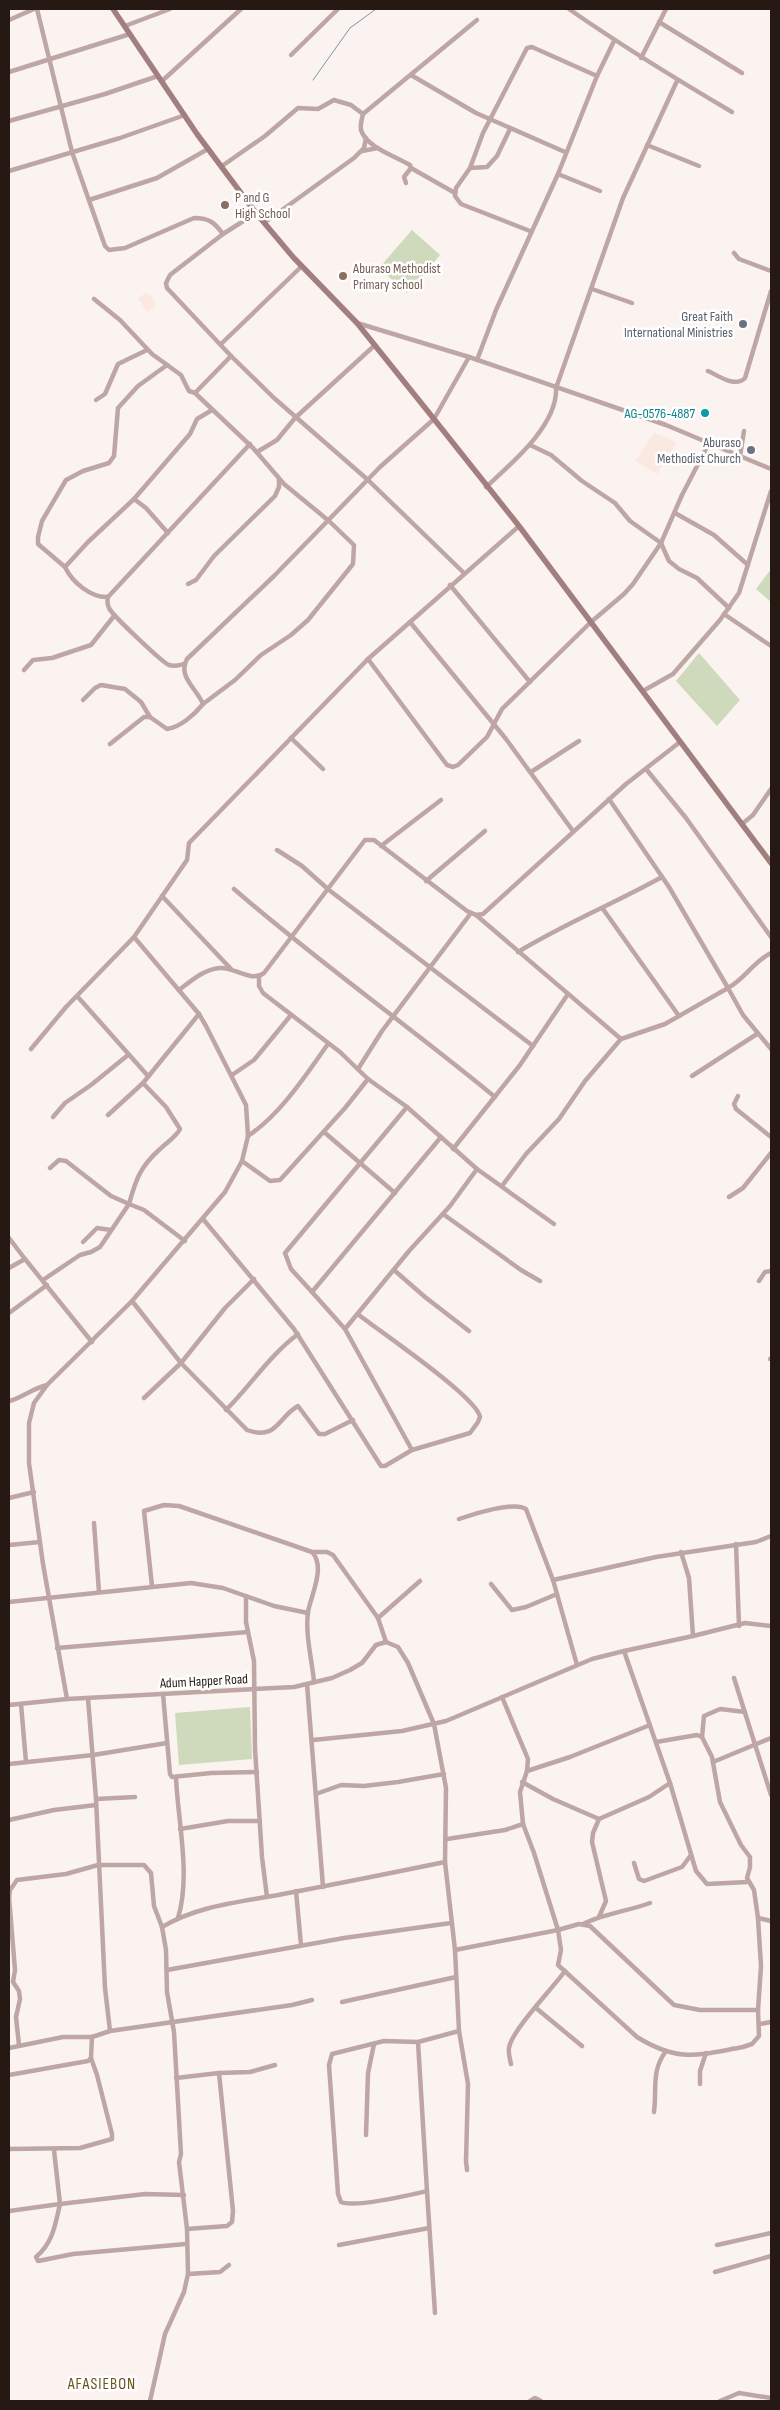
<svg xmlns="http://www.w3.org/2000/svg" width="780" height="2410" font-family="'Sofia Sans Condensed',sans-serif">
  <style>
    .built { fill: #fbe8e0 }
    .green { fill: #cedabb }
    .lines { fill: none; stroke-linecap: round; stroke-linejoin: round }
    .stream { stroke: #7897a8; stroke-width: 1 }
    .street { stroke: #bea6a5; stroke-width: 4.5 }
    .secondary { stroke: #a27f7e; stroke-width: 5.5 }
    .education-dot { fill: #8d6e63; stroke: #fff; stroke-width: 2 }
    .worship-dot { fill: #6b7280; stroke: #fff; stroke-width: 2 }
    .culture-dot { fill: #0f9aa8; stroke: #fff; stroke-width: 2 }
    .labels { text-anchor: middle; dominant-baseline: central; stroke-width: 5; stroke-linejoin: round; paint-order: stroke }
    .education-label { font-size: 14px; fill: #785e54; stroke: #fff; text-anchor: start }
    .worship-label { font-size: 14px; fill: #5b616d; stroke: #fff; text-anchor: end }
    .culture-label { font-size: 14px; fill: #0d838f; stroke: #fff; text-anchor: end }
    .street-label { font-size: 14px; fill: #261913; stroke: #fff }
    .quarter-label { font-size: 16px; letter-spacing: 1px; fill: #6a5219; stroke: #fff }
  </style>
  <rect width="100%" height="100%" fill="#fbf3f0"/>
  <g class="built">
    <polygon points="146,293 149,296 151,295 156,305 147,312 138,298"/>
    <polygon points="654,433 677,442 657,474 635,461"/>
  </g>
  <g class="green">
    <polygon points="412,230 440,255 407,293 379,268"/>
    <polygon points="771,569 771,602 756,589"/>
    <polygon points="699,653 740,700 717,726 676,681"/>
    <polygon points="250,1707 252,1759 179,1765 175,1713"/>
  </g>
  <g class="lines">
    <polyline class="stream" points="313,80 350,28 376,9"/>
    <g class="street">
      <path d="M37 9 72 152 105 246 109 250 125 248 194 218C209 218 214 222 223 234"/>
      <path d="M569 9C622 46 676 79 732 112"/>
      <polyline points="9,20 34,9"/>
      <polyline points="659,22 742,73"/>
      <polyline points="125,26 170,9"/>
      <polyline points="291,55 338,9"/>
      <polyline points="641,58 666,9"/>
      <polyline points="9,72 130,34"/>
      <polyline points="411,75 476,113 565,152"/>
      <polyline points="162,81 241,9"/>
      <polyline points="9,121 105,94 158,76"/>
      <polyline points="647,145 699,166"/>
      <polyline points="362,151 378,148"/>
      <polyline points="222,166 265,136 298,108 318,109 334,100 351,105 363,114"/>
      <polyline points="411,168 455,193"/>
      <polyline points="470,168 487,167 497,156 510,129"/>
      <polyline points="9,171 120,138 185,115"/>
      <polyline points="558,174 600,191"/>
      <path d="M406 183 404 177 411 168 410 165C395 156 366 147 361 130 360 125 362 118 363 114L477 20"/>
      <polyline points="89,200 157,178 208,149"/>
      <polyline points="256,213 223,234 170,275 166,283 167,288 231,356 274,398 368,480 464,573"/>
      <polyline points="264,223 354,158 364,148 366,138"/>
      <polyline points="530,231 461,204 455,196 456,188 470,168 483,133 527,48 532,47 597,76"/>
      <polyline points="734,253 739,259 771,271"/>
      <polyline points="592,289 632,303"/>
      <polyline points="94,299 120,320 152,354 181,375 189,391 195,393 253,448 284,484 329,521 354,545 353,564 308,620 291,635 261,655 235,680 203,704"/>
      <polyline points="357,323 469,357 666,425 771,469"/>
      <polyline points="221,344 302,266"/>
      <polyline points="477,360 496,310 558,174 597,76 614,41"/>
      <path d="M708 371C719 376 735 388 745 378L771 291"/>
      <polyline points="195,393 231,356"/>
      <polyline points="96,400 105,394 118,364 147,350"/>
      <polyline points="530,445 551,455 582,481 615,503 630,521 661,543 669,561 679,569 697,578 729,608"/>
      <polyline points="257,452 277,440 295,418 375,345"/>
      <polyline points="740,456 744,431"/>
      <path d="M486 487C511 464 558 425 556 388L623 198 677 81"/>
      <polyline points="675,513 714,535 748,565"/>
      <polyline points="168,533 146,508 134,499 190,434 197,419 212,410"/>
      <polyline points="65,567 38,544 38,537 42,521 66,480 83,471 109,463 114,456 118,408 138,386 167,365"/>
      <polyline points="188,584 196,580 214,556 275,496 279,487 279,479"/>
      <polyline points="450,585 530,682"/>
      <path d="M108 597C91 598 72 582 65 567L88 542 134 499"/>
      <polyline points="724,614 771,646"/>
      <polyline points="410,622 506,739 573,831"/>
      <polyline points="368,659 447,765 453,767 458,765 487,737 502,709 591,622 624,594 633,584 661,543 682,495 709,443"/>
      <path d="M185 664C179 665 175 667 169 665 163 663 112 615 109 608 107 604 107 601 108 597L250 444"/>
      <polyline points="24,670 33,660 52,658 91,645 114,616"/>
      <polyline points="643,691 673,674 720,620 739,593 771,491"/>
      <polyline points="83,700 95,688 101,685 125,689 141,702 150,717"/>
      <polyline points="291,738 323,769"/>
      <path d="M110 744 144 717H150L167 729C181 727 195 714 203 704 197 689 177 676 187 659L274 576 380 467 434 419 469 357"/>
      <polyline points="646,769 686,818 771,937"/>
      <polyline points="531,772 579,741"/>
      <polyline points="742,824 753,815 771,789"/>
      <polyline points="381,846 441,800"/>
      <polyline points="277,850 302,866 329,890 533,1046"/>
      <polyline points="426,881 485,831"/>
      <path d="M234 889C318 962 409 1026 495 1097"/>
      <polyline points="162,896 231,969"/>
      <polyline points="603,909 679,1016"/>
      <polyline points="476,915 621,1039"/>
      <path d="M518 952C564 924 615 903 662 877"/>
      <path d="M771 953C754 961 745 979 728 988L743 1015 771 1049"/>
      <polyline points="259,977 259,986 263,993 340,1052 368,1079 407,1107 477,1169 554,1224"/>
      <path d="M179 990C191 981 204 969 220 968 235 967 251 983 264 973L365 840H374L467 911 476 915 483 914 626 784 680 742"/>
      <polyline points="77,996 148,1076"/>
      <polyline points="31,1049 66,1007 134,937 187,860 189,843 368,659 519,526"/>
      <polyline points="358,1069 382,1031 471,913"/>
      <polyline points="232,1075 254,1060 291,1015"/>
      <polyline points="692,1076 757,1034"/>
      <path d="M143 1083 166 1107 180 1129C176 1137 166 1143 160 1149 140 1167 136 1179 129 1204L144 1210 185 1241"/>
      <polyline points="738,1096 734,1104 736,1109 771,1137"/>
      <polyline points="108,1115 143,1083 199,1014"/>
      <polyline points="53,1117 65,1103 91,1085 128,1055"/>
      <polyline points="324,1132 395,1193"/>
      <path d="M248 1136C281 1114 305 1076 328 1044"/>
      <polyline points="453,1149 520,1065 568,994"/>
      <polyline points="242,1161 270,1181 280,1180 345,1108 368,1079"/>
      <polyline points="502,1186 526,1154 559,1119 585,1081 621,1039 665,1024 728,988 669,887 609,799"/>
      <polyline points="729,1197 743,1188 771,1153"/>
      <polyline points="443,1214 521,1270 540,1281"/>
      <path d="M203 1219 294 1329 381 1466H385L412 1450 470 1433 478 1422 480 1417C477 1397 379 1331 359 1315"/>
      <polyline points="9,1238 25,1259"/>
      <polyline points="83,1242 97,1228 111,1230"/>
      <polyline points="9,1268 25,1259 92,1342"/>
      <polyline points="394,1270 425,1297 469,1331"/>
      <polyline points="43,1280 80,1255 91,1252 100,1247 129,1204 111,1196 66,1161 59,1160 50,1168"/>
      <polyline points="759,1281 765,1272 771,1271"/>
      <polyline points="312,1292 291,1269 285,1253 407,1107"/>
      <path d="M132 1301 181 1363 247 1430C277 1441 278 1417 298 1406L319 1434H325L353 1420"/>
      <polyline points="9,1313 47,1285"/>
      <polyline points="345,1329 409,1251 450,1206 477,1169"/>
      <polyline points="770,1359 771,1359"/>
      <polyline points="144,1398 181,1363 225,1308 254,1279"/>
      <path d="M9 1401C20 1399 33 1388 47 1385"/>
      <path d="M226 1410C251 1385 269 1356 298 1334"/>
      <polyline points="412,1450 345,1329 312,1292 441,1137"/>
      <polyline points="9,1498 34,1492"/>
      <path d="M459 1519C473 1514 514 1501 526 1509L553 1580 577 1665"/>
      <polyline points="94,1523 99,1592"/>
      <polyline points="736,1544 739,1626"/>
      <polyline points="9,1545 40,1542"/>
      <polyline points="312,1552 327,1552 333,1555 378,1618"/>
      <polyline points="553,1580 656,1557 756,1542 771,1536"/>
      <polyline points="491,1584 512,1610 526,1607 557,1594"/>
      <path d="M152 1586 144 1511 164 1505 179 1506 312 1552C326 1567 311 1595 308 1612 305 1634 312 1660 314 1682"/>
      <polyline points="246,1596 246,1622 254,1661 255,1749 262,1857 267,1897"/>
      <polyline points="9,1602 191,1583 223,1588 274,1606 308,1613"/>
      <polyline points="693,1636 745,1623 771,1626"/>
      <path d="M386 1642 398 1647 408 1663 434 1724 446 1788 445 1862 455 1950 558 1930 561 1950 558 1965 637 2037C679 2063 698 2055 743 2047L752 2044 759 2036 758 2010 761 1966 758 1918 754 1890 747 1878 750 1867V1857L741 1845 720 1802 712 1757 702 1737 704 1716 720 1709 745 1712"/>
      <polyline points="386,1642 378,1618 420,1581"/>
      <polyline points="57,1648 248,1632"/>
      <polyline points="624,1651 693,1636 689,1578 681,1552"/>
      <polyline points="734,1678 771,1795"/>
      <polyline points="307,1684 323,1887"/>
      <polyline points="163,1694 170,1774 172,1777 211,1773 257,1772"/>
      <polyline points="502,1697 528,1759 527,1771 520,1792 523,1824 534,1853 558,1930 579,1924 590,1926 674,2005 700,2010 758,2010"/>
      <polyline points="88,1698 96,1799 105,1988 110,2031"/>
      <polyline points="67,1699 43,1564 29,1463 29,1423 34,1403 47,1385 132,1301 225,1192 242,1161 248,1136 246,1105 206,1026 199,1014 134,937"/>
      <polyline points="21,1704 26,1762"/>
      <polyline points="9,1705 67,1699 294,1687 332,1678 350,1670 362,1663 376,1645 386,1642"/>
      <polyline points="313,1740 402,1731 446,1721 592,1659 624,1651 670,1783 696,1871 707,1884 748,1882"/>
      <polyline points="656,1742 697,1735 702,1737"/>
      <polyline points="713,1762 771,1738"/>
      <polyline points="9,1764 93,1755 167,1743"/>
      <polyline points="527,1771 570,1757 650,1725"/>
      <path d="M176 1778C178 1822 191 1876 178 1918"/>
      <polyline points="522,1782 553,1799 599,1819"/>
      <polyline points="316,1794 341,1785 364,1786 398,1782 444,1774"/>
      <polyline points="96,1799 135,1797"/>
      <polyline points="9,1820 54,1810 96,1805"/>
      <polyline points="180,1829 228,1821 260,1821"/>
      <polyline points="447,1839 505,1830 523,1824"/>
      <polyline points="634,1863 639,1879 644,1881 682,1867 691,1855"/>
      <polyline points="296,1891 301,1945"/>
      <polyline points="9,1897 15,1970 13,1982 19,1991 20,1999 16,2017 19,2045"/>
      <polyline points="9,1898 10,1890 17,1880 66,1874 98,1865 144,1865 151,1873 154,1906 162,1927 166,1950 167,1992 174,2032 181,2154 179,2162 187,2229 188,2274 184,2292 165,2334 150,2401"/>
      <polyline points="599,1917 606,1901 592,1842 593,1833 599,1819 649,1797 670,1783"/>
      <polyline points="758,1918 771,1921"/>
      <path d="M583 1924C603 1914 628 1911 650 1903"/>
      <path d="M162 1927C199 1905 241 1902 283 1894 337 1884 391 1873 445 1862"/>
      <polyline points="455,1950 459,2031 468,2084 466,2161 467,2170"/>
      <polyline points="167,1970 344,1938 451,1923"/>
      <polyline points="342,2002 456,1977"/>
      <polyline points="536,2008 582,2046"/>
      <polyline points="760,2024 771,2022"/>
      <path d="M418 2042 427 2191C410 2195 355 2208 341 2202L338 2194 329 2065 332 2054 384 2041 418 2042 459 2031"/>
      <polyline points="9,2048 63,2037 92,2037"/>
      <path d="M511 2064C510 2059 508 2053 509 2048 511 2031 553 1988 565 1971"/>
      <polyline points="219,2073 250,2072 275,2065"/>
      <polyline points="9,2075 88,2061 91,2058 92,2037 110,2031 292,2005 312,2000"/>
      <polyline points="176,2078 219,2073 233,2211 232,2222 227,2226 187,2229"/>
      <polyline points="700,2084 700,2071 706,2053"/>
      <path d="M654 2112C657 2088 651 2071 666 2051"/>
      <polyline points="366,2135 368,2073 374,2044"/>
      <polyline points="9,2149 80,2148 112,2139 112,2134 97,2075 91,2058"/>
      <polyline points="54,2150 60,2204 145,2194 184,2195"/>
      <polyline points="427,2191 435,2313"/>
      <path d="M9 2211 60 2204C55 2225 53 2243 36 2257L38 2261 73 2254 186 2244"/>
      <polyline points="339,2245 429,2228"/>
      <polyline points="717,2245 771,2233"/>
      <polyline points="715,2272 771,2256"/>
      <polyline points="188,2274 220,2272 229,2265"/>
      <polyline points="530,2401 535,2398 541,2401"/>
      <polyline points="720,2401 739,2393 771,2398"/>
    </g>
    <polyline class="secondary" points="113,9 197,134 256,213 293,257 357,323 434,419 519,526 771,863"/>
  </g>
  <g class="education-dot">
    <circle cx="225" cy="205" r="5"/>
    <circle cx="343" cy="276" r="5"/>
  </g>
  <g class="worship-dot">
    <circle cx="743" cy="324" r="5"/>
    <circle cx="751" cy="450" r="5"/>
  </g>
  <circle class="culture-dot" cx="705" cy="413" r="5"/>
  <g class="labels">
    <g class="education-label">
      <text x="235" y="197">P and G<tspan x="235" dy="16">High School</tspan></text>
      <text x="353" y="268">Aburaso Methodist<tspan x="353" dy="16">Primary school</tspan></text>
    </g>
    <g class="worship-label">
      <text x="733" y="316">Great Faith<tspan x="733" dy="16">International Ministries</tspan></text>
      <text x="741" y="442">Aburaso<tspan x="741" dy="16">Methodist Church</tspan></text>
    </g>
    <g class="culture-label">
      <text x="695" y="413">AG-0576-4887</text>
    </g>
    <g class="street-label">
      <text transform="translate(204 1681) rotate(-3)">Adum Happer Road</text>
    </g>
    <g class="quarter-label">
      <text x="102" y="2384">AFASIEBON</text>
    </g>
  </g>
  <rect width="780" height="2410" fill="none" stroke="#261913" stroke-width="20"/>
</svg>
